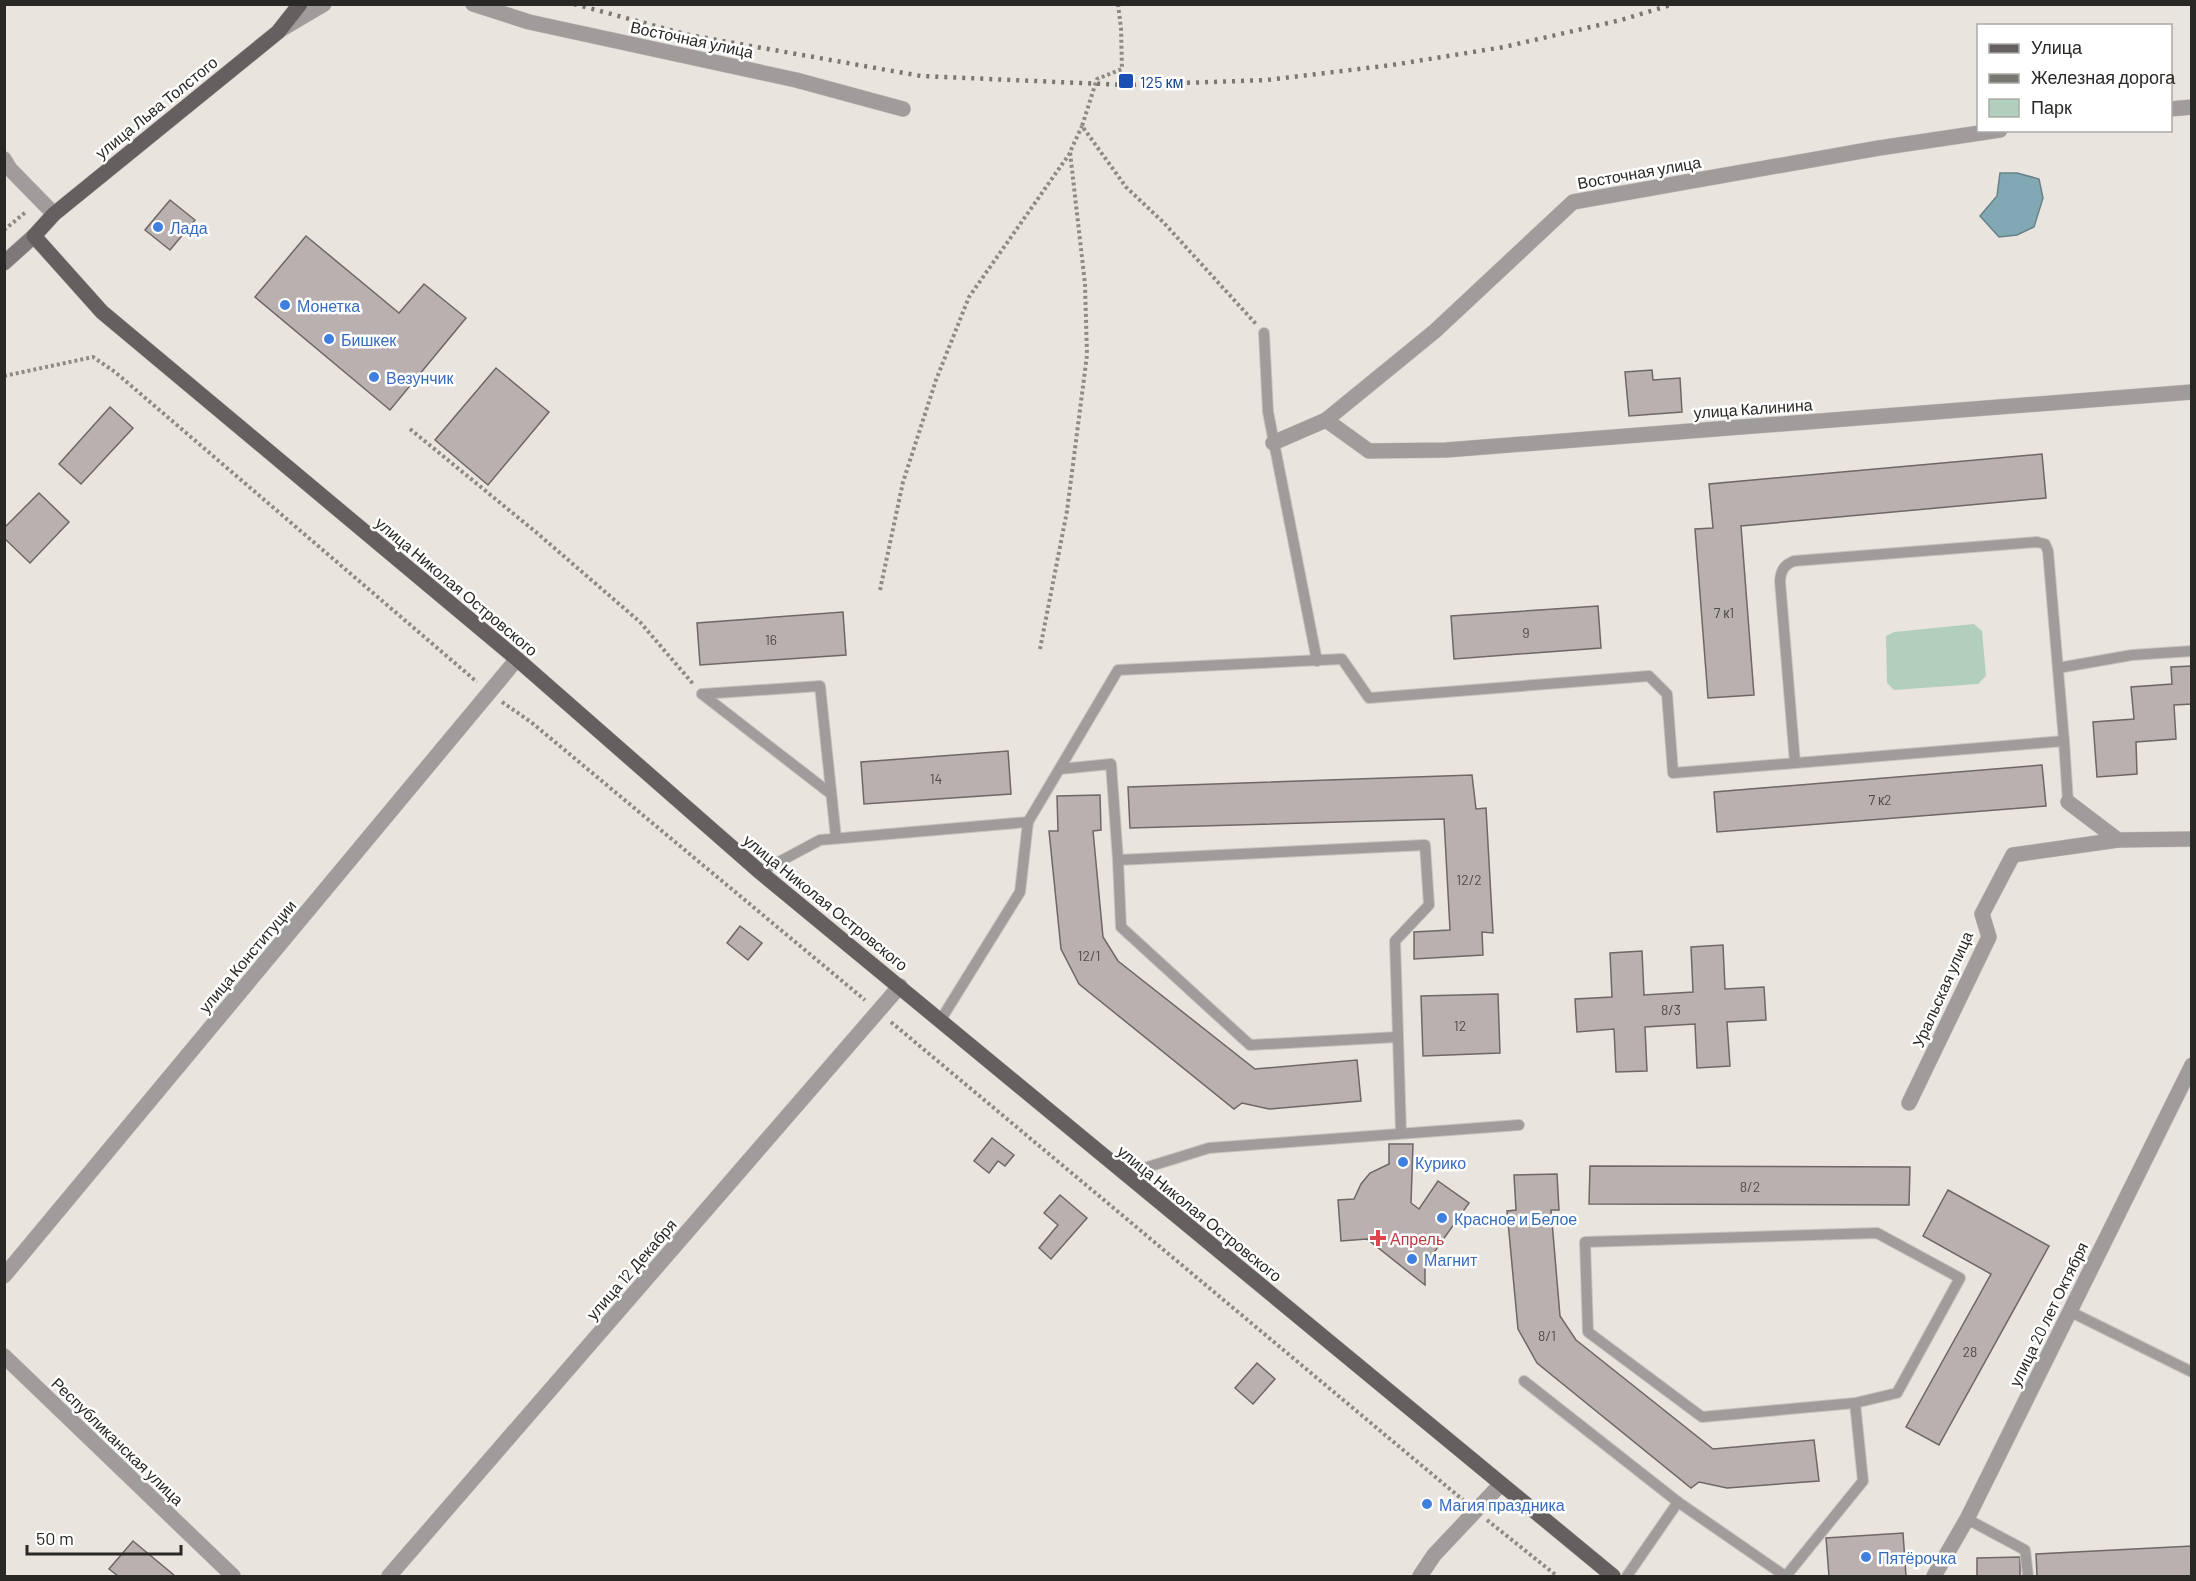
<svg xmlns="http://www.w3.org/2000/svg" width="2196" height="1581" font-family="Barlow,sans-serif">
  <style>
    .green { fill: #b1cfbc }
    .water { fill: #81a8b3; stroke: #678288; stroke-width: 1.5 }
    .building { fill: #b9b0af; stroke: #6f6666; stroke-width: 1.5 }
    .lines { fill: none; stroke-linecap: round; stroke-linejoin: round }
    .service-casing { stroke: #c6c3bd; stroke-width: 12 }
    .minor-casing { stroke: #c6c3bd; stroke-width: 16 }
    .secondary-casing { stroke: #c6c3bd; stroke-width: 16 }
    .primary-casing { stroke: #c6c3bd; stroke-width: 16 }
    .path { stroke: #8e8b86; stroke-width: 4; stroke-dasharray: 3 3; stroke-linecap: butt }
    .service { stroke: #a09c9c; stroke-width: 10 }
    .minor { stroke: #a09c9c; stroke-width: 15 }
    .secondary { stroke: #7e7878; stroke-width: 15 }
    .primary { stroke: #665f5f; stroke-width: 15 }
    .rail { stroke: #797772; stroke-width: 4.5; stroke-dasharray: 3 6; stroke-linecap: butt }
    .transit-dot { fill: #1a4fb4; stroke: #fff; stroke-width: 2 }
    .shop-dot { fill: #3f7fe0; stroke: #fff; stroke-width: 2 }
    .health-dot { fill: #e0444e; stroke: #fff; stroke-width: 2 }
    .labels { text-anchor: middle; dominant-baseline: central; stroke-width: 5; stroke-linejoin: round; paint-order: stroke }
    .number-label { font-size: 14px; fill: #4d4a48 }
    .street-label { font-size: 16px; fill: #292825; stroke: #fff }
    .transit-label { font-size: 16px; fill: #164399; stroke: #fff; text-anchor: start }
    .shop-label { font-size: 16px; fill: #366cbe; stroke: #fff; text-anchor: start }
    .health-label { font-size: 16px; fill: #be3a42; stroke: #fff; text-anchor: start }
  </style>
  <rect width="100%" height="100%" fill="#e9e5de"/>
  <polygon class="green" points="1974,624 1982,631 1986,676 1978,684 1894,690 1887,683 1886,636 1894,632"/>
  <polygon class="water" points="2000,173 2017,173 2039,179 2043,198 2034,227 2017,235 1999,237 1980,216 1997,196"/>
  <g class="building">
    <polygon points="170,200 195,220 170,250 145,230"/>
    <polygon points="306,236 399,313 424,284 466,318 390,410 255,297"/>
    <polygon points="496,368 549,412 488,485 435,440"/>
    <polygon points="1652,370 1653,380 1680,378 1682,412 1629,416 1625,372"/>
    <polygon points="110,407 133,428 81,484 59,464"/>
    <polygon points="2042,454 2046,498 1741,526 1754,695 1708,698 1695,529 1713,528 1709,484"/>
    <polygon points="39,493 69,522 30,563 4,538 4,528"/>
    <polygon points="1598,606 1601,648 1454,659 1451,616"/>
    <polygon points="843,612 846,655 700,665 697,623"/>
    <polygon points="2192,666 2192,704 2174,705 2176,739 2136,742 2137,774 2097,777 2093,722 2134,719 2131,687 2172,684 2171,667"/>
    <polygon points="1008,751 1011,794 864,804 861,762"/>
    <polygon points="2042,765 2046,806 1717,832 1714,792"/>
    <polygon points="1472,775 1476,809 1486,808 1493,933 1482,932 1483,955 1414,959 1414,932 1450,930 1444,819 1130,828 1128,787"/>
    <polygon points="1100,795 1101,830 1093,831 1103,937 1118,961 1255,1069 1357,1060 1361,1101 1269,1109 1242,1103 1234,1109 1079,984 1061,949 1049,831 1058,831 1057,796"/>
    <polygon points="740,926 762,943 748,960 727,943"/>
    <polygon points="1723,945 1725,989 1764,987 1766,1020 1727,1022 1730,1066 1697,1068 1695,1024 1645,1027 1647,1071 1616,1072 1614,1029 1577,1032 1575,999 1612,997 1610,953 1642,951 1644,995 1693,992 1691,947"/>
    <polygon points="1498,994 1500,1053 1423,1056 1421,996"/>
    <polygon points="992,1138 1014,1155 1005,1166 998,1161 989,1173 974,1161"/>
    <polygon points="1389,1144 1413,1144 1411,1203 1419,1209 1438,1181 1469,1203 1425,1265 1425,1285 1367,1239 1341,1241 1338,1200 1354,1199 1361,1184 1370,1173 1389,1164"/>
    <polygon points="1590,1166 1910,1167 1909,1205 1589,1204"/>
    <polygon points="1557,1174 1559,1210 1551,1210 1560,1316 1576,1340 1713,1449 1814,1440 1819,1481 1727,1488 1699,1482 1691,1488 1537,1363 1518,1329 1507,1211 1516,1210 1514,1175"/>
    <polygon points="1948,1190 2049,1246 1939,1445 1906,1427 1991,1274 1923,1236"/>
    <polygon points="1060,1195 1087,1218 1051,1259 1039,1248 1058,1225 1044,1213"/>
    <polygon points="1257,1363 1275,1379 1253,1404 1235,1388"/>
    <polygon points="1903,1533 1906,1576 1829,1576 1826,1538"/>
    <polygon points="133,1541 175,1576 118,1576 109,1569"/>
    <polygon points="2192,1546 2192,1576 2037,1576 2036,1554"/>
    <polygon points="2020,1557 2020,1576 1977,1576 1977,1558"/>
  </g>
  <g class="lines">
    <g class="service-casing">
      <g id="service">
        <polyline points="1264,333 1268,412 1317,661"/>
        <polyline points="2058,668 2132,655 2192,651"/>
        <polyline points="702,694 820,686 836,838"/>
        <polyline points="702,694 831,794"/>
        <path d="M1795 763 1780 581C1781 570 1784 565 1794 561L2037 542 2045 544 2048 551 2064 741"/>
        <polyline points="1060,769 1111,764 1118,860 1425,845 1429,905 1395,941 1401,1133"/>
        <polyline points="1118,860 1121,927 1250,1045 1398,1037"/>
        <polyline points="760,872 820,840 1028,822 1118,670 1342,659 1369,698 1649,676 1667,694 1673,773 2064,741 2068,802"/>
        <polyline points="940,1021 1020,892 1028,822"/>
        <polyline points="1125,1174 1209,1148 1519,1125"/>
        <polygon points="1877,1233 1960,1278 1897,1393 1855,1403 1702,1417 1588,1332 1585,1242"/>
        <polyline points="2069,1311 2192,1372"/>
        <polyline points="1524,1381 1678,1502"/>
        <polyline points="1967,1519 2025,1550 2028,1576"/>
        <polyline points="1627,1576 1678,1502 1785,1576"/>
        <polyline points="1786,1576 1863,1481 1855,1403"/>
      </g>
    </g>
    <g class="minor-casing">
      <g id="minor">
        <polyline points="473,4 529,22 796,80 903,109"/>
        <polyline points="280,30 324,4"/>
        <polyline points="2170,109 2192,107"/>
        <polyline points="4,159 10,169 54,214"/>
        <polyline points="1326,420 1369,451 1446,450 2192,392"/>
        <polyline points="1273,443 1326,420 1435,331 1573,202 1879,148 2000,130"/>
        <polyline points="2068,802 2118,840 2192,839"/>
        <polyline points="1909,1103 1989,937 1982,914 2013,855 2118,840"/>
        <polyline points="4,1276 517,659"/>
        <polyline points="4,1356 233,1576"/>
        <polyline points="389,1576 900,986"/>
        <polyline points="1420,1576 1434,1555 1501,1484"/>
        <polyline points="1934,1576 1967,1519 2192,1065"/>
      </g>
    </g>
    <g class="secondary-casing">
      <polyline id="secondary" points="4,263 34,236"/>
    </g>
    <g class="primary-casing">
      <polyline id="primary" points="300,4 278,32 54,214 34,236 102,312 517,659 760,872 1613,1576"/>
    </g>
    <g class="path">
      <polyline points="1118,4 1121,28 1122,69 1097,79 1082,126 1126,187 1164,223 1256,324"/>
      <polyline points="4,230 27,211"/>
      <polyline points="4,376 93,357 115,372 477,682"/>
      <polyline points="410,429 537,533 640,622 694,685"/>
      <polyline points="880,590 903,482 936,380 969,297 1070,153"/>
      <polyline points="1040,649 1067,511 1087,355 1085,284 1070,152 1082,126"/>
      <polyline points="502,702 531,722 865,1000"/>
      <polyline points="891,1022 1463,1500"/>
      <polyline points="1487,1520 1557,1576"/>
    </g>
    <use href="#service" class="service"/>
    <use href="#minor" class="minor"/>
    <use href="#secondary" class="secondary"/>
    <use href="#primary" class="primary"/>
    <polyline class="rail" points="574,4 689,35 921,76 1126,85 1267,80 1392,65 1504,47 1621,20 1674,4"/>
  </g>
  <rect class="transit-dot" x="1118" y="73" width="16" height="16" rx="3"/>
  <g class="shop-dot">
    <circle cx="158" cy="227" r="6"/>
    <circle cx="285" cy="305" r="6"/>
    <circle cx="329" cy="339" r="6"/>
    <circle cx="374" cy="377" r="6"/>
    <circle cx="1403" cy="1162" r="6"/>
    <circle cx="1442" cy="1218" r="6"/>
    <circle cx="1412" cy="1259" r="6"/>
    <circle cx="1427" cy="1504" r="6"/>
    <circle cx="1866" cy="1557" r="6"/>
  </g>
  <path class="health-dot" d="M1375 1229h6v6h6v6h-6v6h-6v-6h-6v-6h6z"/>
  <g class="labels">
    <g class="number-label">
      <text x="1724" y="612">7 к1</text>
      <text x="1526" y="632">9</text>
      <text x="771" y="639">16</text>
      <text x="936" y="778">14</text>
      <text x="1880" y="799">7 к2</text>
      <text x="1469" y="879">12/2</text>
      <text x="1089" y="955">12/1</text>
      <text x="1671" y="1009">8/3</text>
      <text x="1460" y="1025">12</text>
      <text x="1750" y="1186">8/2</text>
      <text x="1547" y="1335">8/1</text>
      <text x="1970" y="1351">28</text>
    </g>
    <g class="street-label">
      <text transform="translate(692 39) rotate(12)">Восточная улица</text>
      <text transform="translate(156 107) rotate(-39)">улица Льва Толстого</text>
      <text transform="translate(1639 172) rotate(-10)">Восточная улица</text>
      <text transform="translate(1753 408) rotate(-4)">улица Калинина</text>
      <text transform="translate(457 586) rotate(40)">улица Николая Островского</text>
      <text transform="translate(826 902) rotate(39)">улица Николая Островского</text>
      <text transform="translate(247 956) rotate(-50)">улица Конституции</text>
      <text transform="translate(1942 989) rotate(-66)">Уральская улица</text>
      <text transform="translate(1200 1213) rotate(39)">улица Николая Островского</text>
      <text transform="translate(631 1269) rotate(-49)">улица 12 Декабря</text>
      <text transform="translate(2048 1314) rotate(-64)">улица 20 лет Октября</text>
      <text transform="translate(118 1441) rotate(44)">Республиканская улица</text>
    </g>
    <g class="transit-label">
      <text x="1140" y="81">125 км</text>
    </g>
    <g class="shop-label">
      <text x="170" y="227">Лада</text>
      <text x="297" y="305">Монетка</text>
      <text x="341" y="339">Бишкек</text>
      <text x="386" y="377">Везунчик</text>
      <text x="1415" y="1162">Курико</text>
      <text x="1454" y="1218">Красное и Белое</text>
      <text x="1424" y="1259">Магнит</text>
      <text x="1439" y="1504">Магия праздника</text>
      <text x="1878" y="1557">Пятёрочка</text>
    </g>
    <g class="health-label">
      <text x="1390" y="1238">Апрель</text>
    </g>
  </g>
  <rect width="2196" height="1581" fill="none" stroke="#292825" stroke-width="12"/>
  <rect x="1977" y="24" width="195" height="108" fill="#ffffff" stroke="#a9a9a8" stroke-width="1.5"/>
  <rect x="1989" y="44" width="30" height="9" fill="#665f5f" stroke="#a9a9a8" stroke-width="1.5"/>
  <text x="2031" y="54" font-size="18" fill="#292825">Улица</text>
  <rect x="1989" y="74" width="30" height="9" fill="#797772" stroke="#a9a9a8" stroke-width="1.5"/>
  <text x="2031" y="84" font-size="18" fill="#292825">Железная дорога</text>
  <rect x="1989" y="99" width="30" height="18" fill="#b1cfbc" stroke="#a9a9a8" stroke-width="1.5"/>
  <text x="2031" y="114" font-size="18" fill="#292825">Парк</text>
  <path d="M27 1545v9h154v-9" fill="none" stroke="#292825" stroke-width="3"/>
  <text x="36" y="1545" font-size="18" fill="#292825" stroke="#ffffff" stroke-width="4.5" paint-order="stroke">50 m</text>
</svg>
